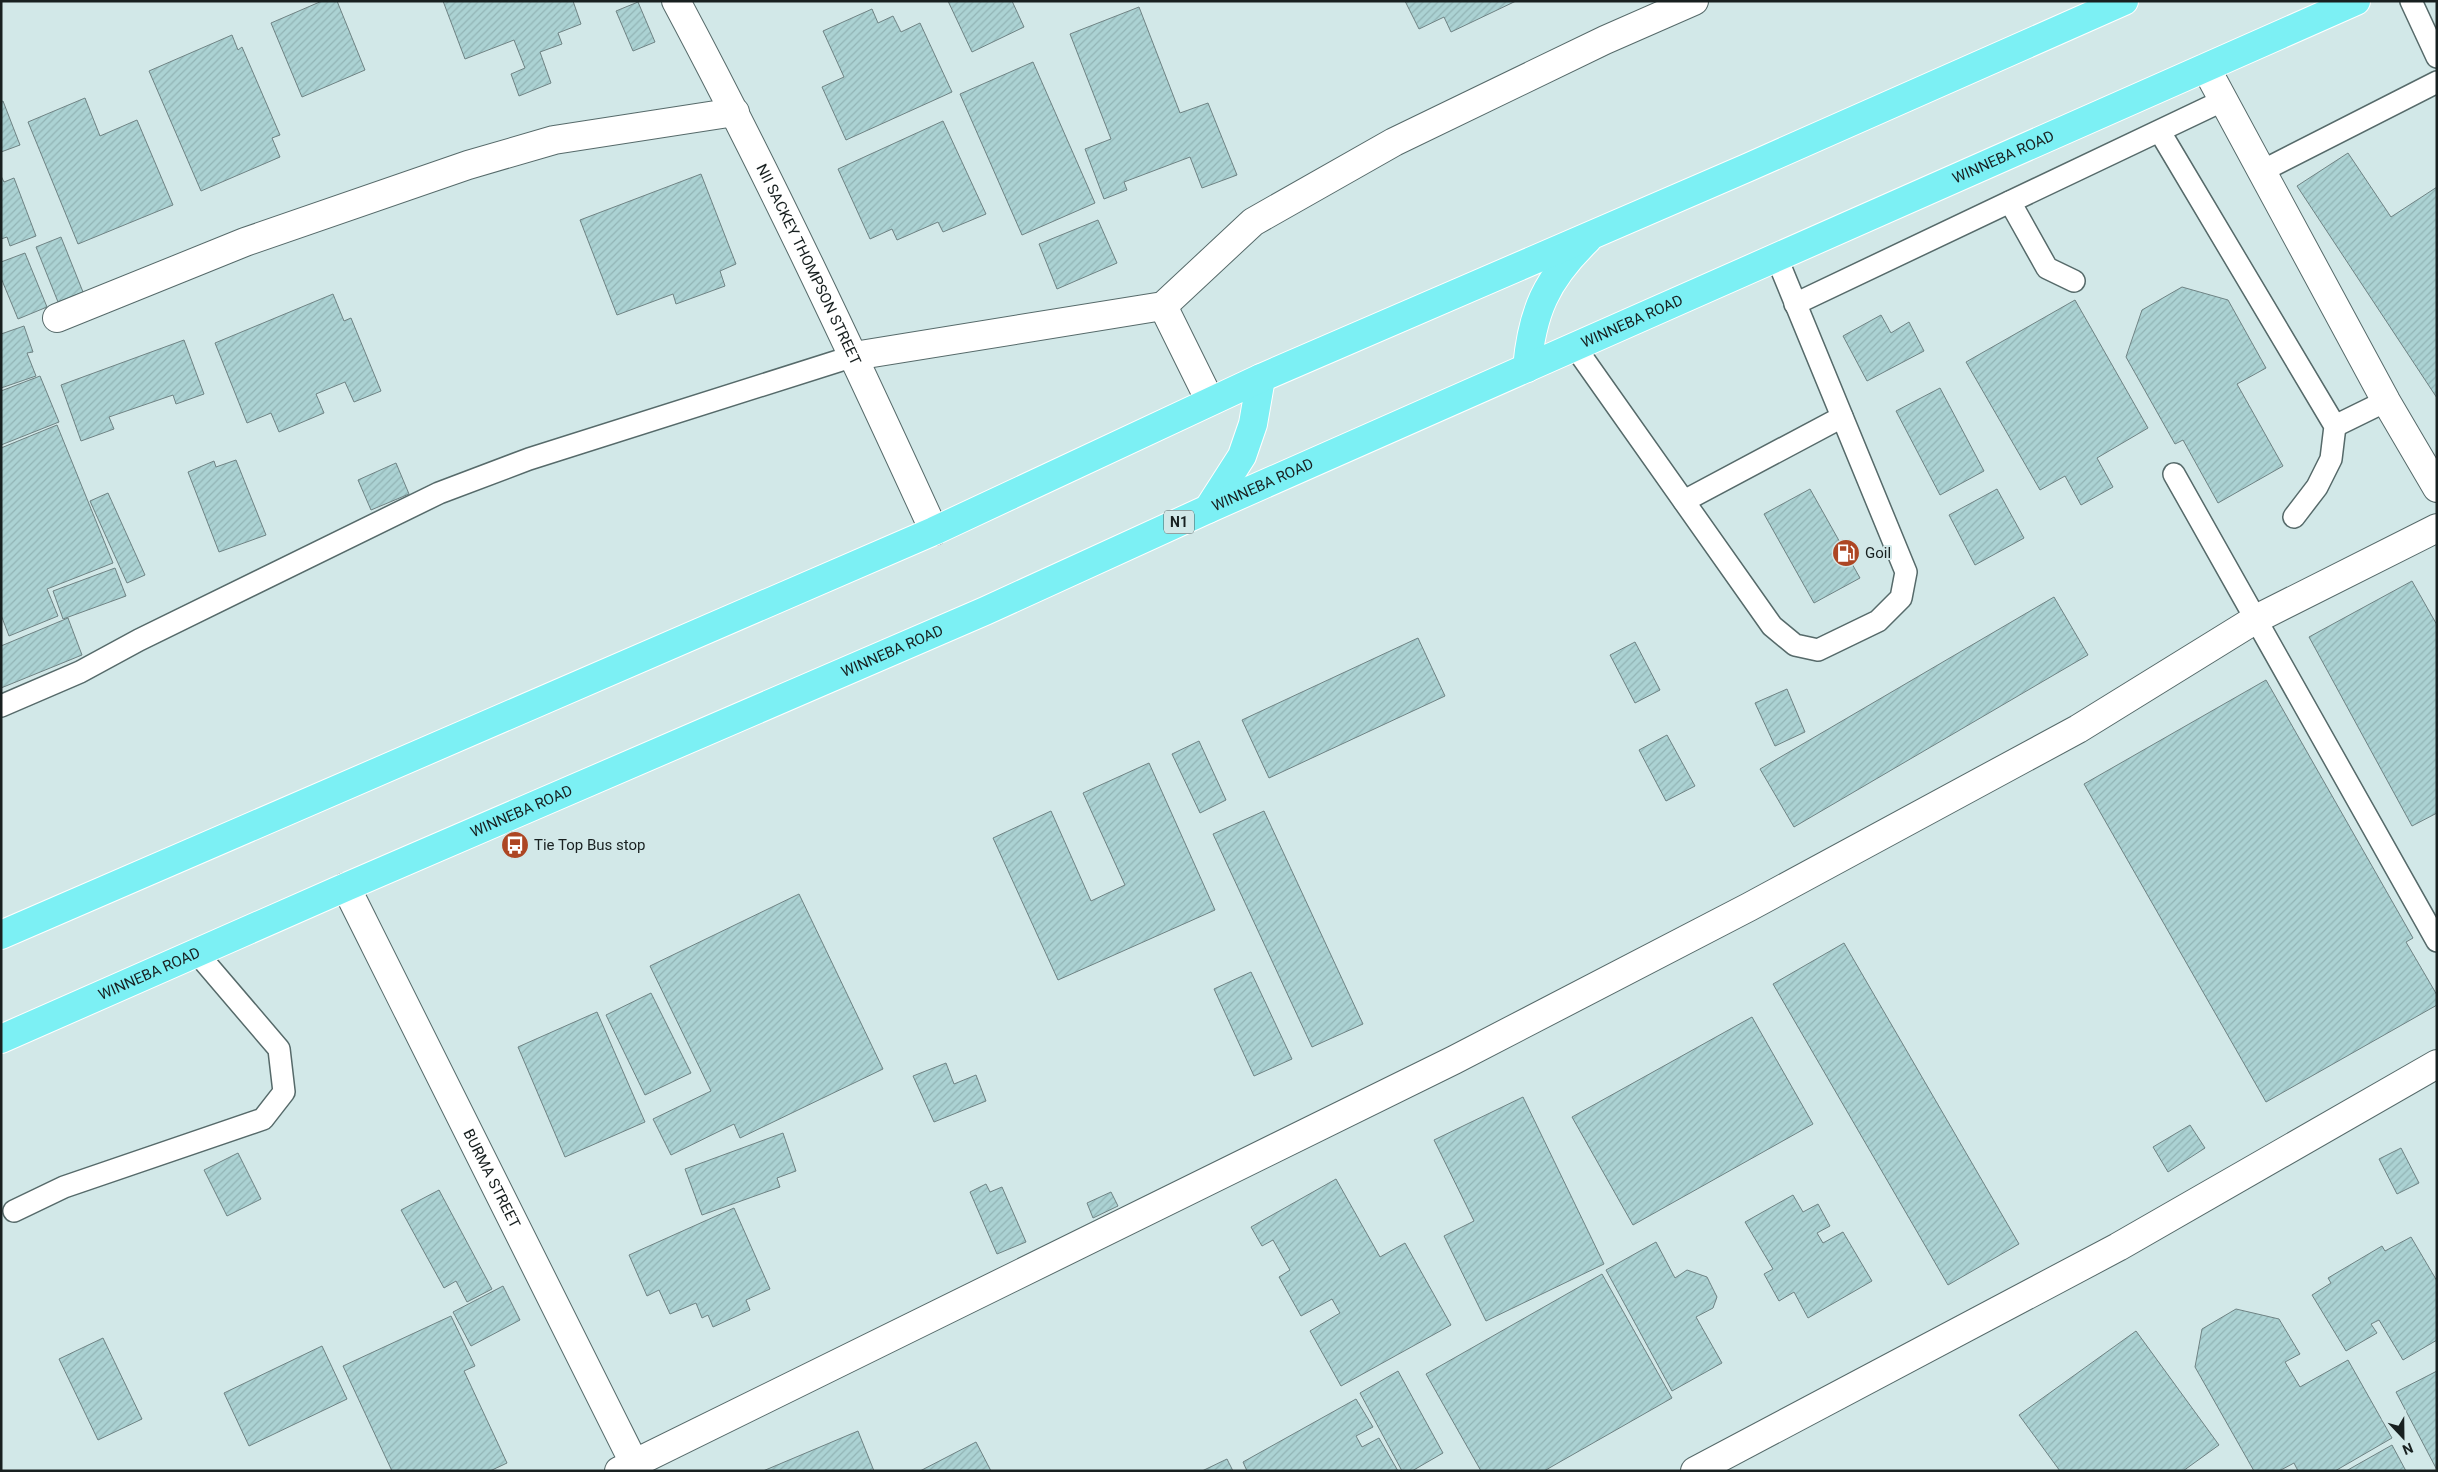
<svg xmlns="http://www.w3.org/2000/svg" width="2438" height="1472" font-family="Roboto,sans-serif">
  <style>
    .building { fill: url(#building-hatch); stroke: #6f8384 }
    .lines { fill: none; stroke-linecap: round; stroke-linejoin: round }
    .service-casing { stroke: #566a6a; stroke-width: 24 }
    .minor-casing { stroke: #566a6a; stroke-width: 30 }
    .trunk-casing { stroke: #fff; stroke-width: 30 }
    .service { stroke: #fff; stroke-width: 21 }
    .minor { stroke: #fff; stroke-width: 28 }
    .trunk { stroke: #7cf0f4; stroke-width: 28 }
    .labels { text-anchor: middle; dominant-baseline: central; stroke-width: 4; stroke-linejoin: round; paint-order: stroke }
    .shield { fill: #d2e8e8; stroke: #505c5c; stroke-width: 1 }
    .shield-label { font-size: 14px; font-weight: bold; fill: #182020 }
    .street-label { font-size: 15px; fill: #182020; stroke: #d2e8e8 }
    .poi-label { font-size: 15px; fill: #182020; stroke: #d2e8e8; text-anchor: start }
  </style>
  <defs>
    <pattern id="building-hatch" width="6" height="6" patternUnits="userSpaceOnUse" patternTransform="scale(1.25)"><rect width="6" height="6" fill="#abd2d3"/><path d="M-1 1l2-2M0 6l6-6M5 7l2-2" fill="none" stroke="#92b4b5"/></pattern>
  </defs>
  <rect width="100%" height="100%" fill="#d2e8e8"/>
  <g class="building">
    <polygon points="322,1 337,1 365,70 302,97 271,23"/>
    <polygon points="443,1 573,1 581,24 558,33 562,44 540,52 551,83 519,96 511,74 525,68 514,40 465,59"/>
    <polygon points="948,1 1012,1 1024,27 972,52"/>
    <polygon points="1405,1 1516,1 1451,32 1444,17 1419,29"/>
    <polygon points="638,2 655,42 633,51 616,11"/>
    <polygon points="1139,7 1180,113 1208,103 1237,175 1202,188 1190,157 1124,182 1127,190 1104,199 1085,149 1111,139 1070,34"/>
    <polygon points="872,9 878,23 893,16 901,32 920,23 952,92 846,140 822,87 844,77 823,31"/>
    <polygon points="232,35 238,50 242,47 280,135 272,138 280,157 201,191 149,71"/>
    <polygon points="1033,62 1095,203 1022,235 960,94"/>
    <polygon points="85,98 100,136 137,120 173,205 78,244 28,122"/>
    <polygon points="3,101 20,145 1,152 1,102"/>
    <polygon points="943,121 986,214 943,232 938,222 897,240 892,229 870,239 838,169"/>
    <polygon points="2348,153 2391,217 2437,187 2437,398 2297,186"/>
    <polygon points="701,174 736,264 720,271 725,286 676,304 673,294 617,315 580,220"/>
    <polygon points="1,176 4,182 14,178 36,236 10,246 7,237 1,239"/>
    <polygon points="1098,220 1117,263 1057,289 1039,244"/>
    <polygon points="61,237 83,292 58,302 36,247"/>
    <polygon points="25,253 47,307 18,319 1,278 1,262"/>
    <polygon points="2182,287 2228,300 2266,368 2237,384 2283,466 2218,503 2183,440 2175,444 2126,357 2142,310"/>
    <polygon points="333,294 344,321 351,318 381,391 354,402 345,382 316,394 324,413 279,432 271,413 247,423 215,343"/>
    <polygon points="2075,300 2148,428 2097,458 2113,487 2081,505 2065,476 2040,490 1966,362"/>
    <polygon points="1881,315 1891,333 1909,322 1924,351 1867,381 1843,336"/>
    <polygon points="24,326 33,352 27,353 36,376 1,388 1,334"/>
    <polygon points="184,340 204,394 176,404 173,395 109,417 114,429 81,441 61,385"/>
    <polygon points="40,376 59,422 1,445 1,391"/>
    <polygon points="1940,388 1984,471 1940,495 1896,411"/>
    <polygon points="57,425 113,563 47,589 58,616 9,636 1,615 1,448"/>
    <polygon points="236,460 266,535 219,552 188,472 214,461 216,467"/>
    <polygon points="396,463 409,494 371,510 358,480"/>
    <polygon points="1810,489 1860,578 1814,603 1764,514"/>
    <polygon points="1997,489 2024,538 1975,565 1949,515"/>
    <polygon points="108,493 145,575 127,583 90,501"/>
    <polygon points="115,568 126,596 63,619 53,591"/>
    <polygon points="2412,581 2437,625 2437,813 2412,826 2309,637"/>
    <polygon points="2054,597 2088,655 1794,827 1760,769"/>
    <polygon points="68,618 82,655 1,688 1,646"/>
    <polygon points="1418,638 1445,696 1269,778 1242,720"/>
    <polygon points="1635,642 1660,690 1635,703 1610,655"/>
    <polygon points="2266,680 2413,938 2406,942 2437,995 2437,1005 2266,1102 2084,784"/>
    <polygon points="1787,689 1805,732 1775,746 1755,703"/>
    <polygon points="1667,735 1695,786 1666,801 1639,750"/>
    <polygon points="1199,741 1226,800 1200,813 1172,754"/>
    <polygon points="1149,763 1215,910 1058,980 993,838 1051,811 1091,901 1125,885 1083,793"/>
    <polygon points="1264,811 1363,1024 1312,1047 1213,834"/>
    <polygon points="799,894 883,1069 740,1138 734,1124 671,1155 653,1119 711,1091 650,966"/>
    <polygon points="1844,943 2019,1244 1948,1285 1773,984"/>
    <polygon points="1251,972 1292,1059 1254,1076 1214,989"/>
    <polygon points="651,993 691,1073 645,1095 606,1015"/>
    <polygon points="597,1012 645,1122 565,1157 518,1047"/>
    <polygon points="1752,1017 1813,1124 1633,1225 1572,1117"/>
    <polygon points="946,1063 954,1084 976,1075 986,1101 934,1122 913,1076"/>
    <polygon points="1523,1097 1604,1264 1486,1321 1444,1236 1474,1221 1434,1140"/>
    <polygon points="2190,1125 2205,1148 2168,1172 2153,1147"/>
    <polygon points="783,1133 796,1171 777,1178 780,1187 702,1215 685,1169"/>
    <polygon points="2401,1148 2419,1183 2397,1194 2379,1159"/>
    <polygon points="238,1153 261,1199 227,1216 204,1170"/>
    <polygon points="1336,1179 1380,1257 1405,1243 1451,1325 1341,1386 1310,1331 1340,1313 1332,1299 1301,1316 1279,1277 1290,1270 1273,1240 1262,1246 1251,1227"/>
    <polygon points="986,1184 990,1192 1002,1187 1026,1242 997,1254 970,1192"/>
    <polygon points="439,1190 492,1289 467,1302 456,1281 444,1288 401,1210"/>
    <polygon points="1111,1192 1118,1206 1093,1218 1087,1203"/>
    <polygon points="1793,1195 1803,1212 1818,1204 1830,1226 1817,1233 1823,1243 1843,1232 1872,1281 1808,1318 1794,1292 1779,1301 1764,1274 1773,1269 1745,1222"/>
    <polygon points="734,1208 770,1289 746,1300 750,1310 713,1327 708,1315 702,1318 696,1303 670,1314 659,1290 647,1296 629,1255"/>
    <polygon points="2411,1237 2437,1281 2437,1340 2403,1360 2379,1320 2371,1324 2377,1333 2346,1351 2312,1295 2331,1283 2328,1278 2382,1246 2385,1251"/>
    <polygon points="1656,1242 1675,1278 1687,1270 1707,1277 1717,1297 1713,1308 1696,1317 1722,1363 1672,1391 1606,1270"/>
    <polygon points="1602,1274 1672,1398 1544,1471 1481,1471 1426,1374"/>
    <polygon points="503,1286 520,1320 471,1346 453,1312"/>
    <polygon points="2236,1309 2279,1319 2300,1354 2285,1362 2300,1387 2348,1360 2392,1438 2335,1471 2298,1471 2294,1463 2279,1471 2254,1471 2195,1367 2202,1329"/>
    <polygon points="451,1316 475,1366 464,1371 507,1463 490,1471 392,1471 343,1366"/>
    <polygon points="2136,1331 2219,1445 2183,1471 2060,1471 2019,1415"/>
    <polygon points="103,1338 142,1419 98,1440 59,1359"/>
    <polygon points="322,1346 347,1399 249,1446 224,1393"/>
    <polygon points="1398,1371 1443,1453 1412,1471 1402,1471 1360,1393"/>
    <polygon points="2437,1371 2437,1470 2396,1392"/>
    <polygon points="1356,1399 1373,1427 1356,1436 1362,1447 1379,1438 1398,1471 1247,1471 1243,1462"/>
    <polygon points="858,1431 874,1471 763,1471"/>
    <polygon points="976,1442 991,1471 920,1471"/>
    <polygon points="2392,1445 2406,1471 2346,1471"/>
    <polygon points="1227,1459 1233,1471 1202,1471"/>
  </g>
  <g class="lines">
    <g class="service-casing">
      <g id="service">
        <polyline points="2411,1 2437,57"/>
        <polyline points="2160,132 2335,426 2331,459 2317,487 2294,517"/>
        <polyline points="2262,171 2437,82"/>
        <polyline points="2010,202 2047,268 2074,281"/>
        <polyline points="1795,304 2224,100"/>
        <polyline points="1575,347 1772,626 1795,645 1818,650 1878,621 1901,598 1906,572 1776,256"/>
        <polyline points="2335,426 2386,401"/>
        <polyline points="2174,474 2437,941"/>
        <polyline points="1684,501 1842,417"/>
        <polyline points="1,706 80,672 139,640 439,493 529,459 854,356"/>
        <polyline points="14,1211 64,1187 263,1119 284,1092 279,1049 197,953"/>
      </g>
    </g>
    <g class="minor-casing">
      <g id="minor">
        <path id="s1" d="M676 1C769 175 852 352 934 531"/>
        <polyline points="2206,68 2386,401 2437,488"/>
        <polyline points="1163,306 1210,401"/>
        <polyline points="57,318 245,242 468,165 554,140 735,112"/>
        <polyline points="854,356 1163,306 1253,222 1394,142 1605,40 1694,1"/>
        <path id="s2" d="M346 887 638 1471"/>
        <polyline points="619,1471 1454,1060 1749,907 2078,729 2256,619 2437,528"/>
        <polyline points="1695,1471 2118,1247 2437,1064"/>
      </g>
    </g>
    <g class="trunk-casing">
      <g id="trunk">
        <path d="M1527 368C1532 312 1546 280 1587 240"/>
        <polyline points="1208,509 1242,456 1253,424 1261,378"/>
        <polyline points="1,935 934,531 1261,378 1749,167 2124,1"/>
        <path id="s3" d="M1 1039 346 887 985 611 1208 509 2356 1"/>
      </g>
    </g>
    <use href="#service" class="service"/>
    <use href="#minor" class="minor"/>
    <use href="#trunk" class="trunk"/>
  </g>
  <defs>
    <g id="fuel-disc" transform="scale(1.4375)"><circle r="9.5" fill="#ad4623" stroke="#d2e8e8"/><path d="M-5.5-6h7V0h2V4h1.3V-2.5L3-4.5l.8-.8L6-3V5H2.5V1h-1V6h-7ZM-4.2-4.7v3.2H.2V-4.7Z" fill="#fff"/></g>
    <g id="bus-disc" transform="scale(1.4375)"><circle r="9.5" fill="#ad4623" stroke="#d2e8e8"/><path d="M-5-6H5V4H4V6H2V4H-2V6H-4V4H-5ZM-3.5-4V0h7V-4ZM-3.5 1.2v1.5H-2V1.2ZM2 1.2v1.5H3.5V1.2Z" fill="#fff"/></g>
  </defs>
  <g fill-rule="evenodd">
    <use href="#fuel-disc" x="1846" y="553"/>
    <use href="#bus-disc" x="515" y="845"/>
  </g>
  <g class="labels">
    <rect class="shield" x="1164" y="510.5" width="30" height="23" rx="4"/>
    <g class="shield-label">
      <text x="1179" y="522">N1</text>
    </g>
    <g class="street-label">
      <text stroke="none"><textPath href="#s3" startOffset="2188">WINNEBA ROAD</textPath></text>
      <text stroke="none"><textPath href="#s1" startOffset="295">NII SACKEY THOMPSON STREET</textPath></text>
      <text stroke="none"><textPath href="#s3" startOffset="1782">WINNEBA ROAD</textPath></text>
      <text stroke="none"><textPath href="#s3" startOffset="1378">WINNEBA ROAD</textPath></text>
      <text stroke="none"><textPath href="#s3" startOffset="972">WINNEBA ROAD</textPath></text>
      <text stroke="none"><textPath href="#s3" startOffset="568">WINNEBA ROAD</textPath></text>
      <text stroke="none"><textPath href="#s3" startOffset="162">WINNEBA ROAD</textPath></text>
      <text stroke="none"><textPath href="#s2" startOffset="326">BURMA STREET</textPath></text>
    </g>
    <g class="poi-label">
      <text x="1865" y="553">Goil</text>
      <text x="534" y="845">Tie Top Bus stop</text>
    </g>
  </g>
  <rect width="2438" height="1472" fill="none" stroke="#182020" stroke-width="5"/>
  <g transform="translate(2403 1437) rotate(158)" stroke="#d2e8e8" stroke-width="4" paint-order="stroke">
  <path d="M0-4L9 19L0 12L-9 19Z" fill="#182020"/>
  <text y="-8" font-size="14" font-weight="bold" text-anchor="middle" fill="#182020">N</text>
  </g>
</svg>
